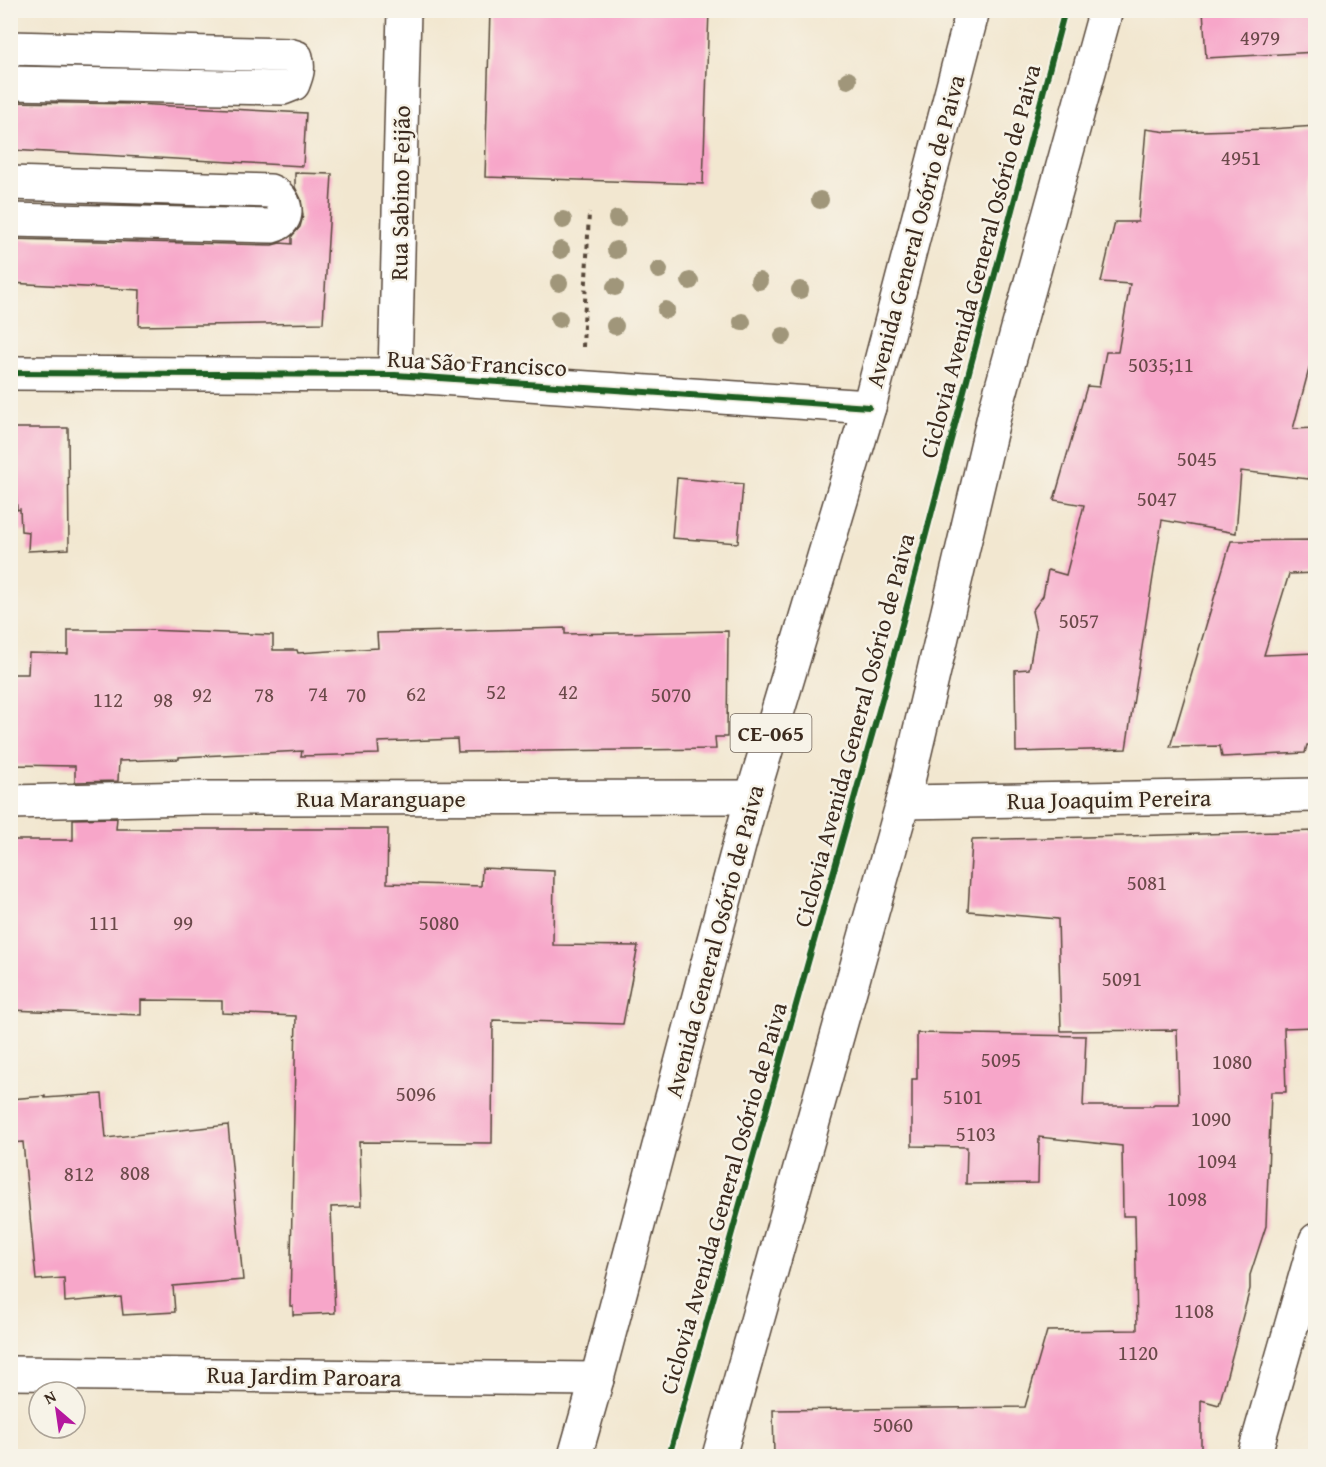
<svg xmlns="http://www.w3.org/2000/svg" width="1326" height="1467" font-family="'Gentium Book Plus',serif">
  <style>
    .building { fill: #f7a6c9 }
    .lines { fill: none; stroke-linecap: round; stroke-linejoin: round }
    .minor-casing { stroke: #564639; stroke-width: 36 }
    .major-casing { stroke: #564639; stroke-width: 36 }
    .path { stroke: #564639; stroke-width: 4; stroke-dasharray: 4.5 4.5; stroke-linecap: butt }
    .minor { stroke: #fff; stroke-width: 33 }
    .major { stroke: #fff; stroke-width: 33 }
    .cycleway-casing { stroke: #f7f3e8; stroke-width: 10 }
    .cycleway { stroke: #1b5e20; stroke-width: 6 }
    .tree { fill: #a0967a }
    .labels { text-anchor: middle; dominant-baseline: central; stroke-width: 5; stroke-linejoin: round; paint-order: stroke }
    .number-label { font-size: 21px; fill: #6a4949 }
    .shield { fill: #f7f3e8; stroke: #73665b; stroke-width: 1.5 }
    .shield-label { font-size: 22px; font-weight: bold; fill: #3b2a1e }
    .street-label { font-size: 24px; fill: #3b2a1e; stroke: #f7f3e8 }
  </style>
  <rect width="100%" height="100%" fill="#f7f3e8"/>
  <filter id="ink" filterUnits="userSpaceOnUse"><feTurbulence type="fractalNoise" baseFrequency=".0167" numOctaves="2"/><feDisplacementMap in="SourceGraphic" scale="12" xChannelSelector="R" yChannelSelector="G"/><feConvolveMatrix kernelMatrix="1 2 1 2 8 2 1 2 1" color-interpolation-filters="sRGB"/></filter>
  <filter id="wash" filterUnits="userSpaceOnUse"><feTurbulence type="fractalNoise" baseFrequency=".008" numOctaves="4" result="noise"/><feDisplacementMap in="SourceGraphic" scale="24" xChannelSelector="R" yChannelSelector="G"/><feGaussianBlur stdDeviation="1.35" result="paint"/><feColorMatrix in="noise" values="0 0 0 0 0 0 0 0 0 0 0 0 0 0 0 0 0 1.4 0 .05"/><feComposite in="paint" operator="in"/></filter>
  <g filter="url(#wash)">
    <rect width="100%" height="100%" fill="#f2e7d0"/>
    <g id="blocks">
      <g class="building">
        <polygon points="490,10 709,10 703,184 485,177"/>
        <polygon points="1203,10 1316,10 1316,52 1206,58"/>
        <polygon points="10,102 135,104 306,113 303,166 10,150"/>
        <polygon points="1316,126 1316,343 1293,429 1316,428 1316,437 1308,479 1241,471 1236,533 1162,520 1126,749 1016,752 1015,670 1029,669 1036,629 1032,611 1043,596 1048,570 1066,575 1084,505 1054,500 1087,386 1099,387 1106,352 1118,352 1130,284 1101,282 1115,222 1138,222 1146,129 1167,132 1270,129"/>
        <polygon points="295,173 332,174 323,323 139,326 140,290 10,283 10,239 272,245 280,243 292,244 292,236 300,227 303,216 301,199 295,187"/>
        <polygon points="10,428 68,428 69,549 28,551 29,532 21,531 20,509 17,510 16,492 10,492"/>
        <polygon points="677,478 743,484 738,543 672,538"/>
        <polygon points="1316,540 1316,573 1289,574 1264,655 1316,653 1316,745 1307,745 1305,753 1222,757 1220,746 1170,747 1231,541"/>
        <polygon points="565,628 565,634 728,631 727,737 715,737 716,749 458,752 457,739 378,742 379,754 301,756 302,751 179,757 179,759 119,761 118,781 75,782 75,766 10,765 10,674 28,674 29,653 68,654 68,630 147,630 273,635 273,650 297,650 298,653 378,648 377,633"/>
        <polygon points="117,818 116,829 388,829 387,883 481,886 482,868 554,871 553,945 638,946 623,1024 493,1020 492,1143 359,1142 361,1206 331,1207 335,1313 293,1315 293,1306 290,1306 296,1016 222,1013 222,1001 141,1000 141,1015 10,1010 10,840 73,840 73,819"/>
        <polygon points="1316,831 1316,1027 1284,1028 1286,1092 1271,1092 1266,1226 1250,1275 1250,1289 1219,1405 1201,1400 1201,1456 774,1456 773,1410 1025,1407 1047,1331 1137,1330 1135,1216 1123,1216 1122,1146 1039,1137 1038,1183 966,1184 967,1147 912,1146 912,1079 917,1079 917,1033 1086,1036 1083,1106 1153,1106 1154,1104 1179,1104 1177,1030 1061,1031 1058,919 968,911 972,840"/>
        <polygon points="102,1094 106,1138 228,1125 243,1280 173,1286 175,1312 123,1315 121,1297 65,1302 64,1278 36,1280 23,1142 10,1143 10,1099 45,1096 45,1098"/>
      </g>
    </g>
  </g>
  <g filter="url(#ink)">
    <use href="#blocks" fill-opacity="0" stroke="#564639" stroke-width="1.5"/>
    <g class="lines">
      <g class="minor-casing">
        <g id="minor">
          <path d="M10 48 289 55 296 57C299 68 297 74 293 84L283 88 10 83"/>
          <path d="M10 183 270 191C287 197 292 222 272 226L10 220"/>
          <polyline points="10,373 395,375 869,407"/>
          <polyline points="395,375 404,10"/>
          <polyline points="10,802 195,798 752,797"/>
          <polyline points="903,802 1316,795"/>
          <polyline points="10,1373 597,1379"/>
          <polyline points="1254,1456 1316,1240"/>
        </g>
      </g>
      <g class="major-casing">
        <g id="major">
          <polyline points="575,1456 597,1379 752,797 869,407 973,10"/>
          <polyline points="719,1456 903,802 995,412 1106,10"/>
        </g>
      </g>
      <polyline class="path" points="583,347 589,212"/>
      <use href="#minor" class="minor"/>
      <use href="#major" class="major"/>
      <g class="cycleway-casing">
        <g id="cycleway">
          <polyline points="10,373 395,375 869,407"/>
          <polyline points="669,1456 883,696 1065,10"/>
        </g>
      </g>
      <use href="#cycleway" class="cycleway"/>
    </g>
    <g class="tree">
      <circle cx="848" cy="80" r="9"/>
      <circle cx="820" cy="200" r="9"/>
      <circle cx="617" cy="219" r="9"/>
      <circle cx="563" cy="220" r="9"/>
      <circle cx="561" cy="250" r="9"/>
      <circle cx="616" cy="250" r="9"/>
      <circle cx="659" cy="270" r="9"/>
      <circle cx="690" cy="281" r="9"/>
      <circle cx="759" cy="281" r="9"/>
      <circle cx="559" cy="283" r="9"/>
      <circle cx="615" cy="287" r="9"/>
      <circle cx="800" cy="290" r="9"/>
      <circle cx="666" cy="310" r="9"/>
      <circle cx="559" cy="319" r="9"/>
      <circle cx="742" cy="322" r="9"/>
      <circle cx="615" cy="326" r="9"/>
      <circle cx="783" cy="336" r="9"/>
    </g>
  </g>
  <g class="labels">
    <g class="number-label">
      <text x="1260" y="37">4979</text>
      <text x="1241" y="157">4951</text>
      <text x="1161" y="364">5035;11</text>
      <text x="1197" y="458">5045</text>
      <text x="1157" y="498">5047</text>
      <text x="1079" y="620">5057</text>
      <text x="496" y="691">52</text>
      <text x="568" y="691">42</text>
      <text x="318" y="693">74</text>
      <text x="416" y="693">62</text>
      <text x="202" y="694">92</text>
      <text x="264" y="694">78</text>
      <text x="356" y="694">70</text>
      <text x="671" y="694">5070</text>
      <text x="108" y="699">112</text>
      <text x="163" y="699">98</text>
      <text x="1147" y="882">5081</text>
      <text x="104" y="922">111</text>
      <text x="183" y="922">99</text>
      <text x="439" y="922">5080</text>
      <text x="1122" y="978">5091</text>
      <text x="1001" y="1059">5095</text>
      <text x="1232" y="1061">1080</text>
      <text x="416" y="1093">5096</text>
      <text x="963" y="1096">5101</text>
      <text x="1211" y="1118">1090</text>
      <text x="976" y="1133">5103</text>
      <text x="1217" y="1160">1094</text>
      <text x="135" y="1172">808</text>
      <text x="79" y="1173">812</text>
      <text x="1187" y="1198">1098</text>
      <text x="1194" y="1310">1108</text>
      <text x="1138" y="1352">1120</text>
      <text x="893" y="1424">5060</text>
    </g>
    <rect class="shield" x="730.5" y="714" width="81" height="38" rx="4.5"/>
    <g class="shield-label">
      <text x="771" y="733">CE-065</text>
    </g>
    <g class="street-label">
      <text transform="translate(400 193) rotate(-89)">Rua Sabino Feijão</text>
      <text transform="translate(915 231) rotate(-75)">Avenida General Osório de Paiva</text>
      <text transform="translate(980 261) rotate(-75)">Ciclovia Avenida General Osório de Paiva</text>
      <text transform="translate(477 363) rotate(3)">Rua São Francisco</text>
      <text transform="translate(854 730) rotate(-75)">Ciclovia Avenida General Osório de Paiva</text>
      <text x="381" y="798">Rua Maranguape</text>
      <text transform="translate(1109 799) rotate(-1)">Rua Joaquim Pereira</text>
      <text transform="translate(714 941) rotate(-75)">Avenida General Osório de Paiva</text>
      <text transform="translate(723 1198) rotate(-74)">Ciclovia Avenida General Osório de Paiva</text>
      <text transform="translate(304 1376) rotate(1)">Rua Jardim Paroara</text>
    </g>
  </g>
  <rect width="1326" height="1467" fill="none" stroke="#f7f3e8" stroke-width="36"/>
  <g transform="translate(57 1410) rotate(331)"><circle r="28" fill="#f7f3e8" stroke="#aca397" stroke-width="1.5"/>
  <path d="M0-4.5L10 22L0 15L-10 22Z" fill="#b5179e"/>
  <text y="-9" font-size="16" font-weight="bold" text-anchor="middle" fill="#3b2a1e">N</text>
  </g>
</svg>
